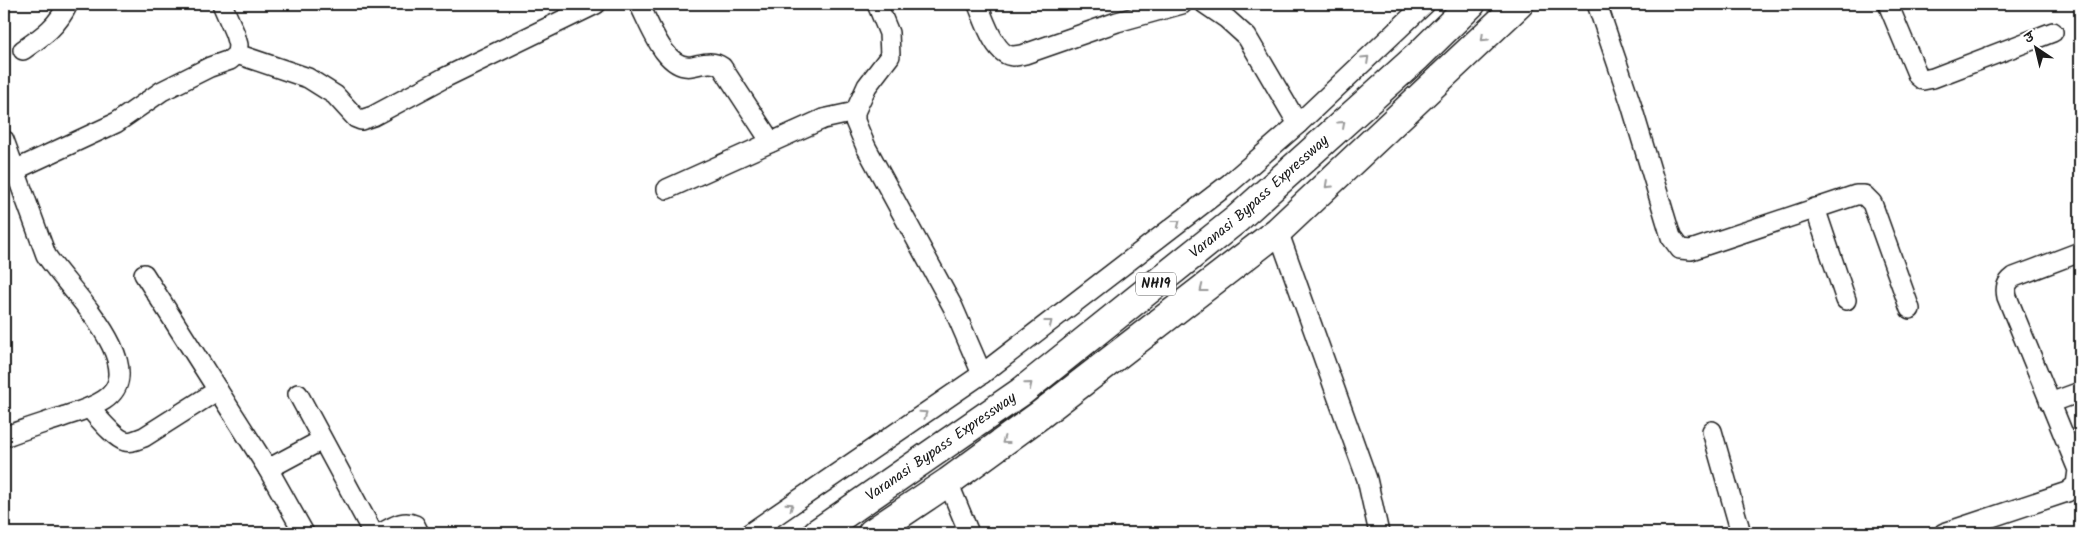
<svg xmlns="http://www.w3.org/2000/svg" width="2084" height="537" font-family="Kalam,'Playpen Sans Deva',sans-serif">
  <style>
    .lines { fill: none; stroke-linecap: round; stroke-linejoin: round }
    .minor-casing { stroke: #1c1c1c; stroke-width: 22 }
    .highway-casing { stroke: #1c1c1c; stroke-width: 31 }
    .minor { stroke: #fff; stroke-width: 19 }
    .highway { stroke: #fff; stroke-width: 28 }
    .oneway { stroke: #999 }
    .labels { text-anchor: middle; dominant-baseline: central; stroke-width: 4; stroke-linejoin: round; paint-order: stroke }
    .shield { fill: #fff; stroke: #606060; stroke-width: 1 }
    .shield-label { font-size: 14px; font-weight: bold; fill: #1c1c1c }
    .street-label { font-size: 15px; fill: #1c1c1c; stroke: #fff }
  </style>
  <rect width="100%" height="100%" fill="#fff"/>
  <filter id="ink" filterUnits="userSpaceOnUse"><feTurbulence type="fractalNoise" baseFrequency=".02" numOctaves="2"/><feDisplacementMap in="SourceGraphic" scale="10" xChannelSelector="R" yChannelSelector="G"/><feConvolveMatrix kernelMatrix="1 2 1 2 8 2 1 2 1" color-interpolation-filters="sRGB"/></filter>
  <g filter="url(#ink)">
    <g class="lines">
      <g class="minor-casing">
        <g id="minor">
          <path d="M639 4C650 24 665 71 692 66 703 64 712 60 722 67L771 142"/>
          <polyline points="877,4 889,33 890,56 867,86 855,112 855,121 866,147 953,307 982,374"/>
          <polyline points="1205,4 1227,19 1247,37 1298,124"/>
          <polyline points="1597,4 1631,104 1671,237 1680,249 1691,250 1856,195 1864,195 1872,203 1910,309"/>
          <polyline points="1888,4 1918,76 1923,80 1933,78 2053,32"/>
          <path d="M978 5C984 19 995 56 1013 56 1017 56 1021 55 1025 54L1117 22 1182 4"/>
          <path d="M23 50C43 36 57 27 68 4"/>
          <polyline points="237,54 308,78 335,95 356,118 361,120 373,116 444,78 596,4"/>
          <path d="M4 140 46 255C65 286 154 367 104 400 92 408 78 412 65 416 45 423 24 429 4 437"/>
          <polyline points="4,175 116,123 162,91 210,67 230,60 237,54 238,45 235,34 222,4"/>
          <polyline points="667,189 823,119 855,112"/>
          <polyline points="1815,208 1846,300"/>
          <polyline points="1278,231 1367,479 1379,533"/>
          <polyline points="144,274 268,469 304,533"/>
          <polyline points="298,394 373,533"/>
          <polyline points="2050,403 2080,392"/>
          <path d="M89 408C97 416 114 438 125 441 131 443 138 439 144 437L218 390"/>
          <polyline points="1712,431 1741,533"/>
          <polyline points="268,469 322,440"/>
          <polyline points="948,482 969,533"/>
          <path d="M381 533C392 528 402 519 415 525L419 533"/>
          <polyline points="750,533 982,374 1230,183 1298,124 1425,4"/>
          <path d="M1944 533 2067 492 2076 485 2078 470 2007 297C2005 288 2006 283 2014 277L2080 252"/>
        </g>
      </g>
      <g class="highway-casing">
        <g id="highway">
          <path id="s1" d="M817 533 1021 392 1237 219 1417 57 1471 4"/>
          <polyline points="872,533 948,482 1040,415 1278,231 1519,4"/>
        </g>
      </g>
      <use href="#minor" class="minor"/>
      <use href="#highway" class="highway"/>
    </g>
    <defs><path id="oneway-chevron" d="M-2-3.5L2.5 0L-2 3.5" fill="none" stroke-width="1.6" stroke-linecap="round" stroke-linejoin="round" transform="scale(1.25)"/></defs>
    <g class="oneway">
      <use href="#oneway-chevron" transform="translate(1484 38) rotate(136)"/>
      <use href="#oneway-chevron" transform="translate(1366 59) rotate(-43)"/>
      <use href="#oneway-chevron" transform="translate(1342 124) rotate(-42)"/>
      <use href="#oneway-chevron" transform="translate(1328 185) rotate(137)"/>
      <use href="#oneway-chevron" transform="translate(1177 223) rotate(-38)"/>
      <use href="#oneway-chevron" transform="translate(1203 289) rotate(142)"/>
      <use href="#oneway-chevron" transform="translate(1049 323) rotate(-38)"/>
      <use href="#oneway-chevron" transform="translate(1029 385) rotate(-39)"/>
      <use href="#oneway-chevron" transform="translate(924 414) rotate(-35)"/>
      <use href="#oneway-chevron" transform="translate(1005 441) rotate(144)"/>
      <use href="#oneway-chevron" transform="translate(790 506) rotate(-34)"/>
    </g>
  </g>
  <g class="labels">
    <rect class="shield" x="1136" y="272.5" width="40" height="23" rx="4"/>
    <g class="shield-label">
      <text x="1156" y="284">NH19</text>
    </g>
    <g class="street-label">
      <text stroke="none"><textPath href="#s1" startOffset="556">Varanasi Bypass Expressway</textPath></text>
      <text stroke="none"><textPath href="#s1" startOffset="151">Varanasi Bypass Expressway</textPath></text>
    </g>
  </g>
  <rect width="2084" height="537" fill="none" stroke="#fff" stroke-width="20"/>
  <rect x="10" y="10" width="2064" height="517" fill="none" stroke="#1c1c1c" stroke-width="2" filter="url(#ink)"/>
  <g transform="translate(2036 48) rotate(325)" stroke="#ffffff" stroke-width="4" paint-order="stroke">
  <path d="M0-4L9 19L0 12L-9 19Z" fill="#1c1c1c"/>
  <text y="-8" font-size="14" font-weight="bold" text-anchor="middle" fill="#1c1c1c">उ</text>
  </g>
</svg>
